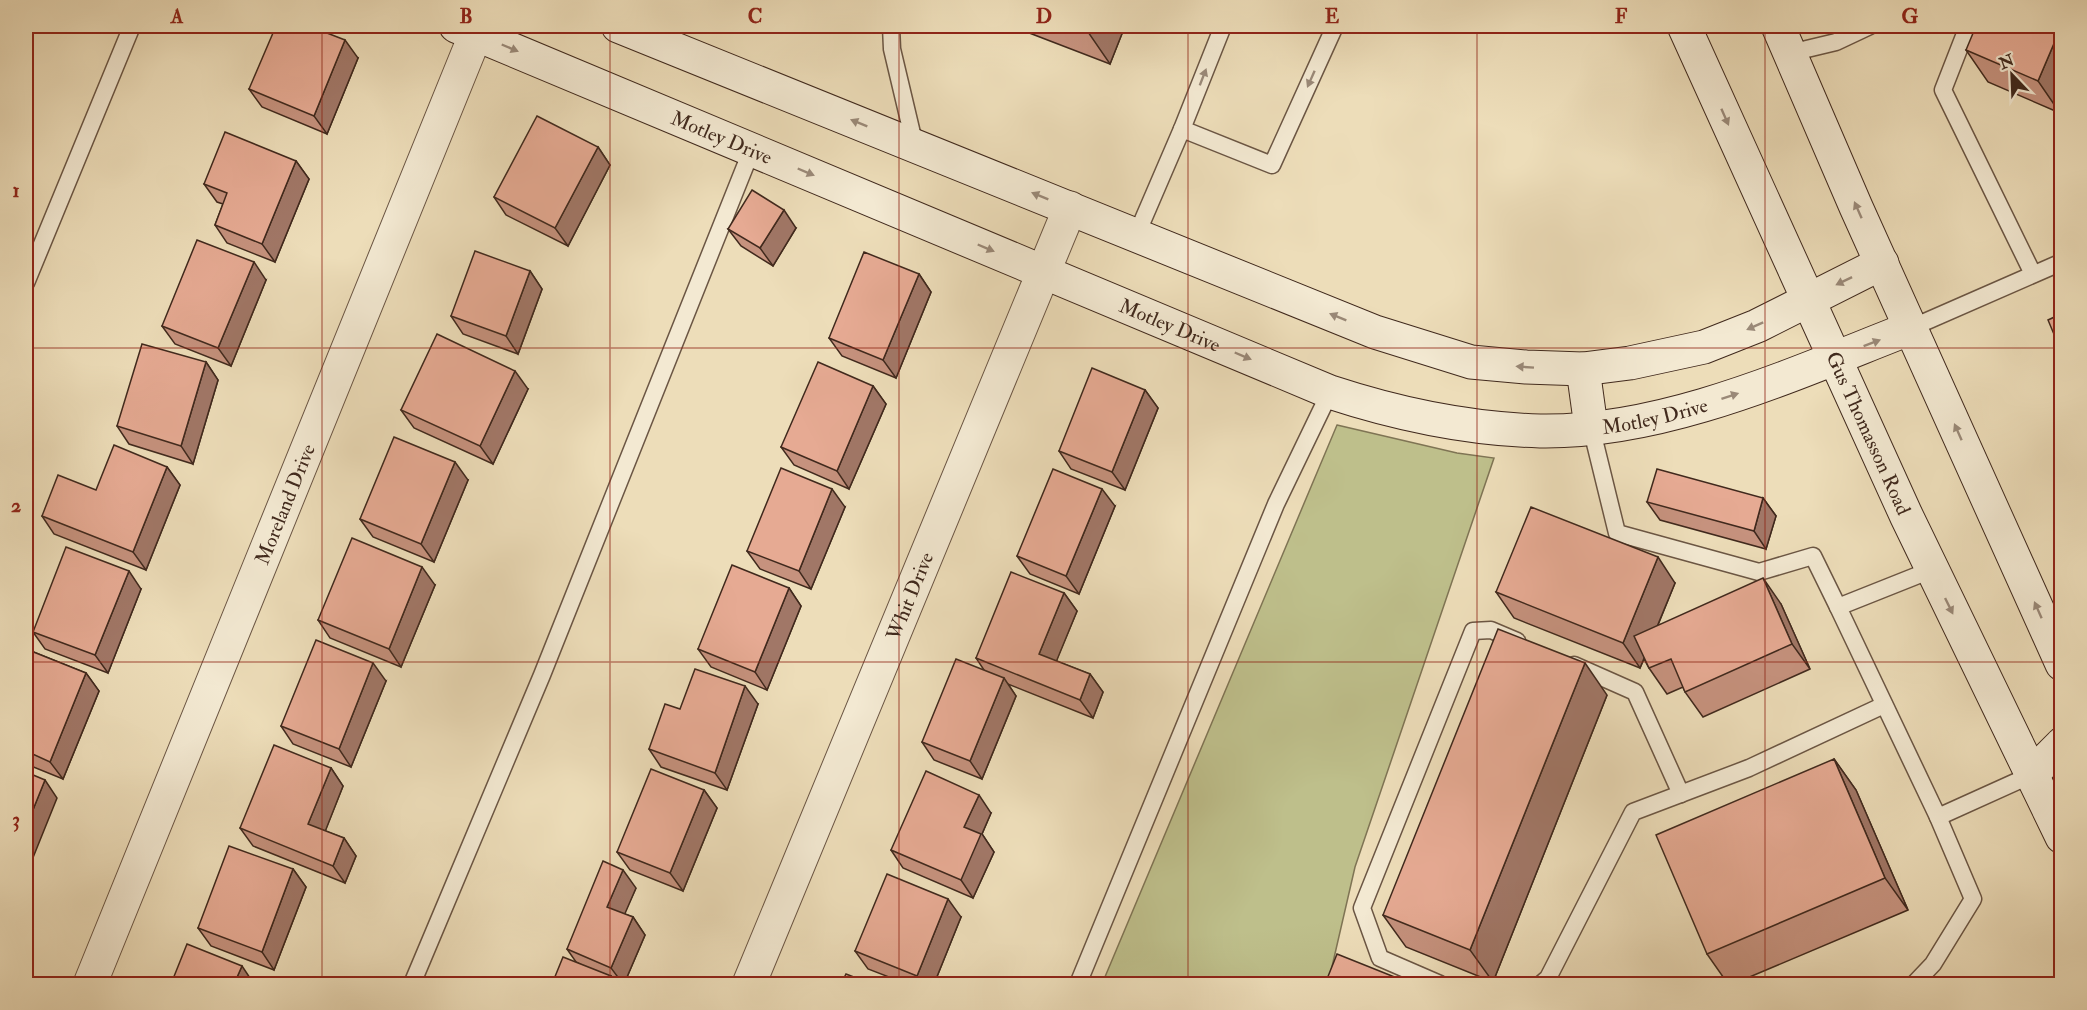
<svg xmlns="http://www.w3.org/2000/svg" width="2087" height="1010" font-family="'IM FELL Double Pica',serif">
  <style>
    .green { fill: #bebf8b; stroke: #7f7454; stroke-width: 1.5 }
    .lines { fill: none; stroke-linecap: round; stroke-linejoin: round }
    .service-casing { stroke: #6b5644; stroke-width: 19 }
    .minor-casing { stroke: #6b5644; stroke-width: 35 }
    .secondary-casing { stroke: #40291d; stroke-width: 35 }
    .service { stroke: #f3e9d2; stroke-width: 16 }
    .minor { stroke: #f3e9d2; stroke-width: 33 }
    .secondary { stroke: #f3e9d2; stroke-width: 33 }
    .wall { fill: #c6927e; stroke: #40291d; stroke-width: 1.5 }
    .shaded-wall { fill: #a17767; stroke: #40291d; stroke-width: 1.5 }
    .building { fill: #e6aa93; stroke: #40291d; stroke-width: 1.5 }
    .oneway { fill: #9a8978 }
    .grid { fill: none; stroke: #8f2418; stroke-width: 1.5; stroke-opacity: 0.55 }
    .labels { text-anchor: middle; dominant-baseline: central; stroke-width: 4.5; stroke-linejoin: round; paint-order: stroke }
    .street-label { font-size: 20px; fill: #40291d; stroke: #f3e9d2 }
    .neatline { fill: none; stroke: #8f2418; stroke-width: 2 }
    .grid-label { font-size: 20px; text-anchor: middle; font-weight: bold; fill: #8f2418 }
  </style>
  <rect width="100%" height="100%" fill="#edddb9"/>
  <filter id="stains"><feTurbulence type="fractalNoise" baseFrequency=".00333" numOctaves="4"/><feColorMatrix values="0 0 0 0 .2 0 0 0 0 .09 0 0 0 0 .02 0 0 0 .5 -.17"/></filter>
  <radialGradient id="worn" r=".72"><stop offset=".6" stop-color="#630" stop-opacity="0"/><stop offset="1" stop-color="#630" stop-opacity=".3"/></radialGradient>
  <polygon class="green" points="1337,425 1457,453 1494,458 1355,867 1328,984 1102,984"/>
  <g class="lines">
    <g class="service-casing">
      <g id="service">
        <polyline points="891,26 892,49 915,146"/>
        <polyline points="1968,26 1943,90 2033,274"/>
        <polyline points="1790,53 1836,42 1870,26"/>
        <polyline points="1182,129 1272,165 1335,26"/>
        <polyline points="1136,236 1182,129 1223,26"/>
        <polyline points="26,283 132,26"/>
        <polyline points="1911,328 2062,262"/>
        <polyline points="1591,427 1617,533 1759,572 1813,556 1838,607"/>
        <polyline points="1574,665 1635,692 1681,794"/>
        <polyline points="1938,817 2031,775"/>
        <polyline points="412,984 542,675 752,149"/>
        <polyline points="1078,984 1276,504 1330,392"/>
        <polyline points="1440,984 1380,958 1362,908 1473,631 1491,630 1517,641"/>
        <polyline points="1541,984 1548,978 1633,812 1749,768 1884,705"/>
        <polyline points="1914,984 1933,964 1973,899 1938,817 1838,607 1931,570"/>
      </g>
    </g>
    <g class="minor-casing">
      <g id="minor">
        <path id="s1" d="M90 984 479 26"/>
        <path id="s2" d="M749 984 1070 208"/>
      </g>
    </g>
    <g class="secondary-casing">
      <g id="secondary">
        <path id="s3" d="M456 26 1330 392C1397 414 1468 429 1540 431 1666 433 1795 373 1911 328"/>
        <polyline points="618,26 1375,332 1471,362 1526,367 1583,369 1630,363 1704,347 1757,326 1882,263"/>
        <path id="s4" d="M1684 26 1906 515 2062 837"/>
        <polyline points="1778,26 1856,207 2062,664"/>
        <polyline points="1583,369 1591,427"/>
        <polyline points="2031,775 2062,744"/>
      </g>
    </g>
    <use href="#service" class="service"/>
    <use href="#minor" class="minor"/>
    <use href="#secondary" class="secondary"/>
  </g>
  <g class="wall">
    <polygon points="1011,26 1125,26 1110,64"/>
    <polygon points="2061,26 2060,113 1988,82 1966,50"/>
    <polygon points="358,58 327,134 262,107 249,89"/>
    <polygon points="598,147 610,165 568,246 506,215 494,197"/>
    <polygon points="296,161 309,179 275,262 227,243 215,225 223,204 217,202 204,184"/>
    <polygon points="796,228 773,266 741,246 728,229"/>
    <polygon points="530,271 542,289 518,354 463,334 451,316"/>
    <polygon points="919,274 931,292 896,378 842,356 829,338"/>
    <polygon points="266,280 231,366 175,344 162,326"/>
    <polygon points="206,362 218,380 193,464 129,444 117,426"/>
    <polygon points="873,386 886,404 849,489 794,465 781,447"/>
    <polygon points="528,389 493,464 414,428 401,410"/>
    <polygon points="1145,390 1158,408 1125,490 1071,469 1059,451"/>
    <polygon points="167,467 180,485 146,570 54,534 42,516"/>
    <polygon points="468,480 434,562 373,537 360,519"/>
    <polygon points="1763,498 1776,516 1766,549 1660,520 1647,502"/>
    <polygon points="1115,506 1079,594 1030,574 1017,556"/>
    <polygon points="845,507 811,589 760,569 747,551"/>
    <polygon points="1675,583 1658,625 1781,604 1810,669 1703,717 1685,692 1683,687 1667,694 1649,668 1644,659 1640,668 1514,618 1496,592"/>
    <polygon points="435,585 401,667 330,638 318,620"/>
    <polygon points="789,588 801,606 767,690 711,667 698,649"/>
    <polygon points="141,589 108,673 45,649 33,632"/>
    <polygon points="1064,593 1077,611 1056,661 1090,674 1103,692 1093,718 1008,684 1016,696 982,779 934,760 922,742 984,670 976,658"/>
    <polygon points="26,649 86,673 99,691 63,779 26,764"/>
    <polygon points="386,681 351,767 293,744 281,726"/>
    <polygon points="1607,695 1493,982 1406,947 1383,915"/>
    <polygon points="758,704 727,790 661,767 649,749"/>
    <polygon points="1834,759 1856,790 1908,910 1733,984 1728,984 1707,954"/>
    <polygon points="331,768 343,786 325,831 344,838 356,856 345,883 253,846 240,828"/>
    <polygon points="704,790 717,808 683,891 630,870 617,852"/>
    <polygon points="991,813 982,834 994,852 973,898 903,868 891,850"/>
    <polygon points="293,869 306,887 274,970 211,946 198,928"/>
    <polygon points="636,888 624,914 633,917 645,935 624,984 622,984 614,981 617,984 576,962 567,949"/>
    <polygon points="961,917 934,984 907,984 868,969 855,951"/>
  </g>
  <g class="shaded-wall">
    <polygon points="1091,26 1125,26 1110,64 1088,32"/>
    <polygon points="2061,27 2061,110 2060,113 2038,81"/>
    <polygon points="345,40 358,58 327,134 314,116"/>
    <polygon points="598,147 610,165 568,246 555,228"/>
    <polygon points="296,161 309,179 275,262 262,244"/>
    <polygon points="784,210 796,228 773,266 760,248"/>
    <polygon points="254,262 266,280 231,366 218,348"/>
    <polygon points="530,271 542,289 518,354 506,336"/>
    <polygon points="919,274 931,292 896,378 883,360"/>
    <polygon points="206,362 218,380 193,464 181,446"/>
    <polygon points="515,371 528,389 493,464 480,446"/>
    <polygon points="873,386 886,404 849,489 837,471"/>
    <polygon points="1145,390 1158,408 1125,490 1112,472"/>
    <polygon points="455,462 468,480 434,562 421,544"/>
    <polygon points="167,467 180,485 146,570 133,552"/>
    <polygon points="832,489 845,507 811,589 799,571"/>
    <polygon points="1102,489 1115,506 1079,594 1066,576"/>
    <polygon points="1763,498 1776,516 1766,549 1754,531"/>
    <polygon points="1658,557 1675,583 1640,668 1623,643"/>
    <polygon points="422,567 435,585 401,667 389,649"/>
    <polygon points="129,571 141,589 108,673 95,655"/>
    <polygon points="1763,578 1781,604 1810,669 1792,644"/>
    <polygon points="789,588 801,606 767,690 755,672"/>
    <polygon points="1064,593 1077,611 1052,672 1039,654"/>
    <polygon points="373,663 386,681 351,767 339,749"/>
    <polygon points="1585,663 1607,695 1493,982 1470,950"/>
    <polygon points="86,673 99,691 63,779 50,762"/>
    <polygon points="1090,674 1103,692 1093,718 1080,700"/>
    <polygon points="1004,678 1016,696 982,779 970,761"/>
    <polygon points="745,686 758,704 727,790 715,773"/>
    <polygon points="1834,759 1856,790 1908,910 1885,878"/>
    <polygon points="331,768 343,786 321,842 308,824"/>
    <polygon points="45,780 57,798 26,875 26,827"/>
    <polygon points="704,790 717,808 683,891 670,873"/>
    <polygon points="979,795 991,813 982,834 994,852 973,898 961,880 964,827"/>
    <polygon points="344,838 356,856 345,883 333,866"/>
    <polygon points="293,869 306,887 274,970 262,952"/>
    <polygon points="623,870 636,888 620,925 607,907"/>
    <polygon points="948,899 961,917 934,984 924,984 917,976"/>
    <polygon points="633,917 645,935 624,984 623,984 611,968"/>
    <polygon points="242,966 254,984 234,984"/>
    <polygon points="611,976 617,984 607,984"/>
  </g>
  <g class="building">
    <polygon points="276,26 309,26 345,40 314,116 249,89"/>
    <polygon points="1071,26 1091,26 1088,32"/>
    <polygon points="1976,26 2061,26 2061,27 2038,81 1966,50"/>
    <polygon points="537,116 598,147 555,228 494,197"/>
    <polygon points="225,132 296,161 262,244 215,225 227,193 204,184"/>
    <polygon points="752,190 784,210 760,248 728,229"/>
    <polygon points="197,240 254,262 218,348 162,326"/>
    <polygon points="475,251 530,271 506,336 451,316"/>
    <polygon points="864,252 919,274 883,360 829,338"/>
    <polygon points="2061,314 2061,351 2048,320"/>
    <polygon points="437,334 515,371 480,446 401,410"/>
    <polygon points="142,344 206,362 181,446 117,426"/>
    <polygon points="818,362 873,386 837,471 781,447"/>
    <polygon points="1092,368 1145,390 1112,472 1059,451"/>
    <polygon points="394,437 455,462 421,544 360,519"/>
    <polygon points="114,445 167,467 133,552 42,516 58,475 96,490"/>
    <polygon points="781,468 832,489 799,571 747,551"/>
    <polygon points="1053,469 1102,489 1066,576 1017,556"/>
    <polygon points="1657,469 1763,498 1754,531 1647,502"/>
    <polygon points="1531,507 1658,557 1623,643 1496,592"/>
    <polygon points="352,538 422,567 389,649 318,620"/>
    <polygon points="66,547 129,571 95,655 33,632"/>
    <polygon points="732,565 789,588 755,672 698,649"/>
    <polygon points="1011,572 1064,593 1039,654 1090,674 1080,700 976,658"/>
    <polygon points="1763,578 1792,644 1685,692 1671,659 1649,668 1634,636"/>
    <polygon points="1498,629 1585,663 1470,950 1383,915"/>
    <polygon points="316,640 373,663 339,749 281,726"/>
    <polygon points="26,649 86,673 50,762 26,751"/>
    <polygon points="956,659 1004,678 970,761 922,742"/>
    <polygon points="695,669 745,686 715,773 649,749 665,704 680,709"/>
    <polygon points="274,745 331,768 308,824 344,838 333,866 240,828"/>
    <polygon points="1834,759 1885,878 1707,954 1656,835"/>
    <polygon points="651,769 704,790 670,873 617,852"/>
    <polygon points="926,771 979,795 964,827 981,834 961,880 891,850"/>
    <polygon points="26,772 45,780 26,827"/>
    <polygon points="229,846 293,869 262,952 198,928"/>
    <polygon points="603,861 623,870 607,907 633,917 611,968 567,949"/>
    <polygon points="887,874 948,899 917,976 855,951"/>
    <polygon points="187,944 242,966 234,984 171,984"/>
    <polygon points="1337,954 1412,984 1325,984"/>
    <polygon points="563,957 611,976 607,984 552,984"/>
    <polygon points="846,974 872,984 841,984"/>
  </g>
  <defs><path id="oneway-solid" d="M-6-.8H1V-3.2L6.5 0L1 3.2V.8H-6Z" transform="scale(1.5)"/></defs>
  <g class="oneway">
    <use href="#oneway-solid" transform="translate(510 48) rotate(23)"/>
    <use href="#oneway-solid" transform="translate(1203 77) rotate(-69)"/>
    <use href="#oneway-solid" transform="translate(1311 79) rotate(114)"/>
    <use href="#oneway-solid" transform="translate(1725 117) rotate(66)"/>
    <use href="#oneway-solid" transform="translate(859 123) rotate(-158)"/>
    <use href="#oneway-solid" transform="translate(806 172) rotate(23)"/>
    <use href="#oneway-solid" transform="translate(1040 196) rotate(-158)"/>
    <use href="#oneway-solid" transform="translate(1858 210) rotate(-114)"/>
    <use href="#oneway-solid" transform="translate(986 248) rotate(23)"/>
    <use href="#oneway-solid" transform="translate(1844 281) rotate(154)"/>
    <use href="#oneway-solid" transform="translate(1338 317) rotate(-158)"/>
    <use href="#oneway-solid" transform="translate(1755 326) rotate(156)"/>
    <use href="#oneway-solid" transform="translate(1872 343) rotate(-21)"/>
    <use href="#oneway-solid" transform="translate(1243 356) rotate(23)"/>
    <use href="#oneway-solid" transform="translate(1525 367) rotate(-176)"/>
    <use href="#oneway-solid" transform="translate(1730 396) rotate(-18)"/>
    <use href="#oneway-solid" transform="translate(1958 432) rotate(-114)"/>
    <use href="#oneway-solid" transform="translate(1949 606) rotate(64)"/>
    <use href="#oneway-solid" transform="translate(2038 610) rotate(-114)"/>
  </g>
  <path class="grid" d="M322 26V984M610 26V984M899 26V984M1188 26V984M1477 26V984M1765 26V984M26 348H2062M26 662H2062"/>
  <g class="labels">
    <g class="street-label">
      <text stroke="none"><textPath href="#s3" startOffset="288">Motley Drive</textPath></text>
      <text stroke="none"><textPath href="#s3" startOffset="774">Motley Drive</textPath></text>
      <text stroke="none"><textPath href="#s3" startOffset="1278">Motley Drive</textPath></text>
      <text stroke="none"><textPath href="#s4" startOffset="447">Gus Thomasson Road</textPath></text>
      <text stroke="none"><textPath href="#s1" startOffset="518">Moreland Drive</textPath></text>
      <text stroke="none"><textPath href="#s2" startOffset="420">Whit Drive</textPath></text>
    </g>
  </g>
  <rect width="2087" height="1010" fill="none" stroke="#edddb9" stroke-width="66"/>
  <g transform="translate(2012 75) rotate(337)" stroke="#f3e9d2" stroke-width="4.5" paint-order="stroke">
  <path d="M0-4.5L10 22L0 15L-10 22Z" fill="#40291d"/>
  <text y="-9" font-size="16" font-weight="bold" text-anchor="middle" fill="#40291d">N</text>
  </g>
  <rect x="33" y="33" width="2021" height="944" class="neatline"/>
  <g class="grid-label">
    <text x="177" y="23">A</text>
    <text x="466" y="23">B</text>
    <text x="755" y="23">C</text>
    <text x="1044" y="23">D</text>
    <text x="1332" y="23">E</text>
    <text x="1621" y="23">F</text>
    <text x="1910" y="23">G</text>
    <text x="16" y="197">1</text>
    <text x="16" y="512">2</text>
    <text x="16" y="826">3</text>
  </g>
  <rect width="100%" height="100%" filter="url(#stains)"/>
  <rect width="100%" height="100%" fill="url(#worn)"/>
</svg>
